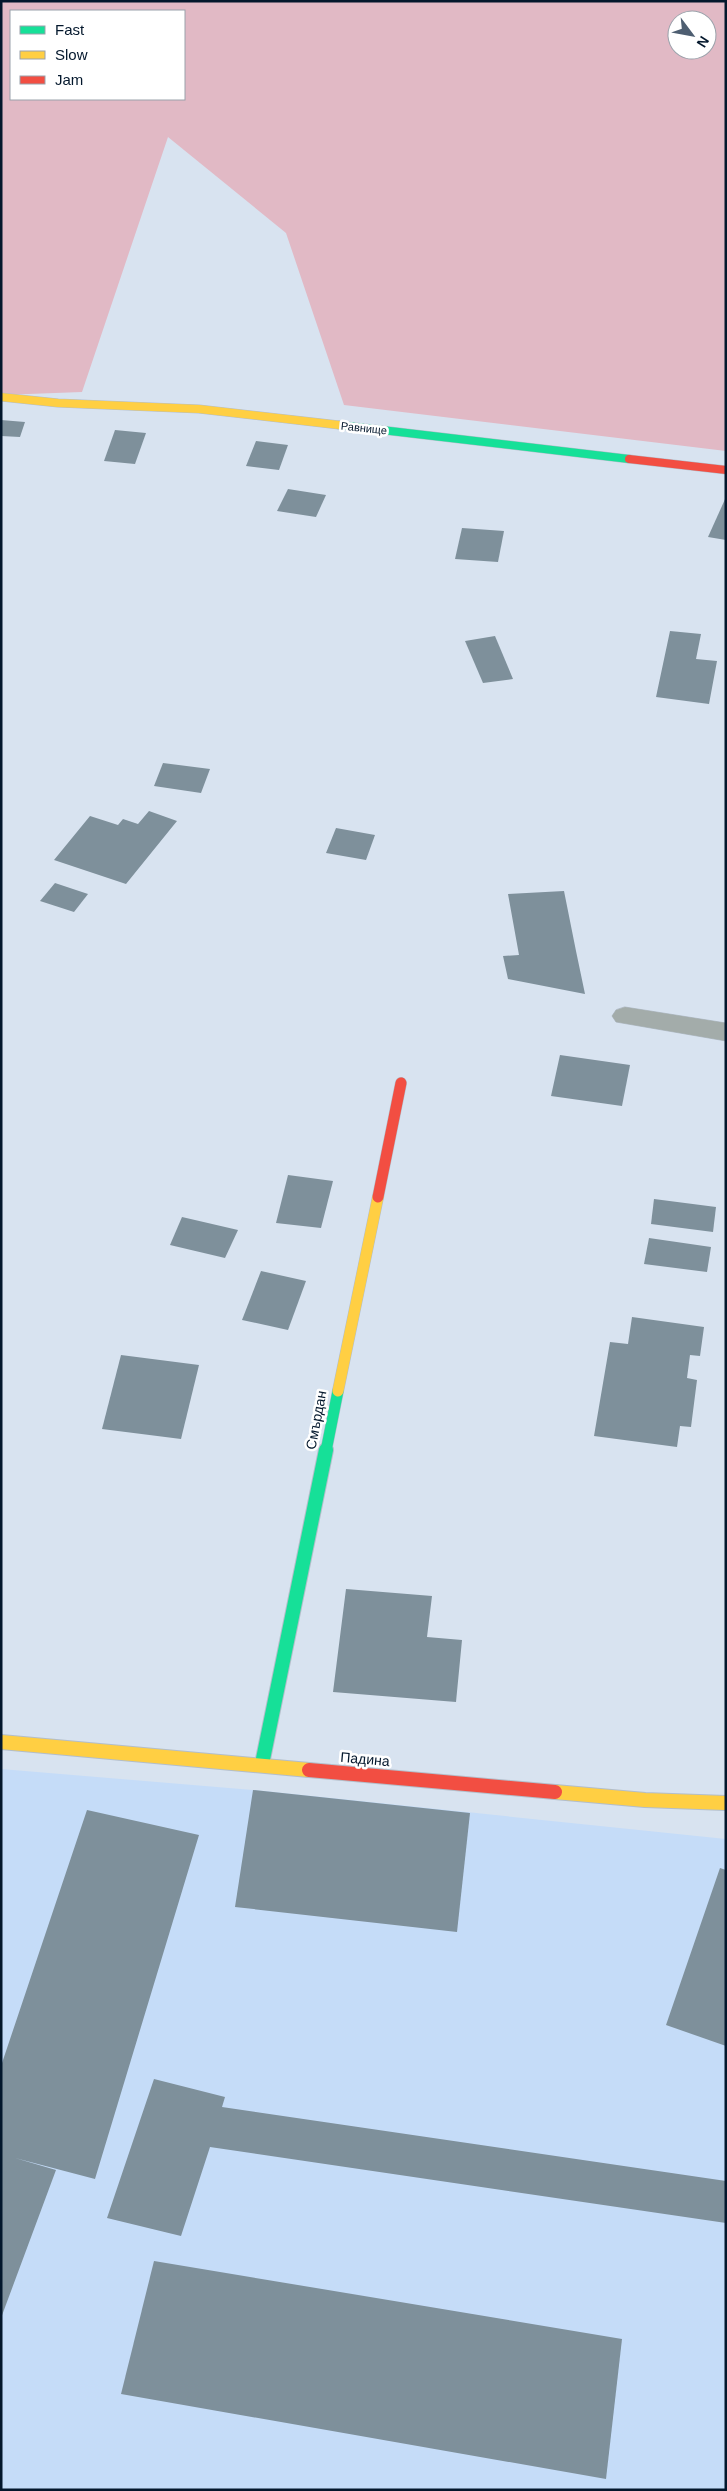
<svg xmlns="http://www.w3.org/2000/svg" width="727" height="2491" font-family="Helvetica,sans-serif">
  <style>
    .built { fill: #c5dcf8 }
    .green { fill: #e1b9c5; fill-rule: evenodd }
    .building { fill: #7e909b }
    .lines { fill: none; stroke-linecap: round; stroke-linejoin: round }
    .lane-casing { stroke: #b3beca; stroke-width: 1 }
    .fast-far2-casing { stroke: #b3beca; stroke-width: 9 }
    .fast-far1-casing { stroke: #b3beca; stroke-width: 12 }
    .fast-casing { stroke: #b3beca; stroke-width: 16 }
    .slow-far2-casing { stroke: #b3beca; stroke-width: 9 }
    .slow-far1-casing { stroke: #b3beca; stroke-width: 12 }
    .slow-casing { stroke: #b3beca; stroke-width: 16 }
    .jam-far2-casing { stroke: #b3beca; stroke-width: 9 }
    .jam-far1-casing { stroke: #b3beca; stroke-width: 12 }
    .jam-casing { stroke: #b3beca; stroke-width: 16 }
    .lane { fill: #a3acaa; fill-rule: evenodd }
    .fast-far2 { stroke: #16e098; stroke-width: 8 }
    .fast-far1 { stroke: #16e098; stroke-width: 11 }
    .fast { stroke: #16e098; stroke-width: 14 }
    .slow-far2 { stroke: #ffcf43; stroke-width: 8 }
    .slow-far1 { stroke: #ffcf43; stroke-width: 11 }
    .slow { stroke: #ffcf43; stroke-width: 14 }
    .jam-far2 { stroke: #f24e42; stroke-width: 8 }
    .jam-far1 { stroke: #f24e42; stroke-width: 11 }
    .jam { stroke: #f24e42; stroke-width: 14 }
    .labels { text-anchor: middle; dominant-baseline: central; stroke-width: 5; stroke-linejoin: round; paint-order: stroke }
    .far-street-label { font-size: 11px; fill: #03172c; stroke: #fff }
    .street-label { font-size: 14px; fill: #03172c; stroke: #fff }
  </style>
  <rect width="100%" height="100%" fill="#d8e3f0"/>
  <polygon class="built" points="1,1769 253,1790 726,1839 726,2490 1,2490"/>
  <path class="green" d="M1 1H726V451L344 405 286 233 168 137 82 392 1 395ZM11 11H184V99H11ZM677 20H707V50H677Z"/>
  <g class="building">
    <polygon points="1,420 25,422 20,437 1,436"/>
    <polygon points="115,430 146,433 135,464 104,461"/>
    <polygon points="256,441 288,445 279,470 246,466"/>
    <polygon points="288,489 326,495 316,517 277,511"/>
    <polygon points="726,497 726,540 708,537"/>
    <polygon points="462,528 504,531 498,562 455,559"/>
    <polygon points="670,631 701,634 696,659 717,661 709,704 656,697"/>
    <polygon points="495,636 513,679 483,683 465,641"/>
    <polygon points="163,763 210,769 201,793 154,786"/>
    <polygon points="149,811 177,821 126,884 54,860 90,816 118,825 123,819 138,824"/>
    <polygon points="336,828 375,835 366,860 326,853"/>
    <polygon points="55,883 88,894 74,912 40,901"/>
    <polygon points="564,891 576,951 585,994 508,979 503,956 519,955 508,894"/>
    <polygon points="560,1055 630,1065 622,1106 551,1096"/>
    <polygon points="288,1175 333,1181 321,1228 276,1223"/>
    <polygon points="654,1199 716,1207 713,1232 651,1224"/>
    <polygon points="182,1217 238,1230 225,1258 170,1245"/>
    <polygon points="649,1238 711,1247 707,1272 644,1264"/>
    <polygon points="261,1271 306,1281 288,1330 242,1320"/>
    <polygon points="632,1317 704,1327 700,1356 690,1355 687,1378 697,1380 691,1427 680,1426 677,1447 594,1436 610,1342 628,1344"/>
    <polygon points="121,1355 199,1365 181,1439 102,1429"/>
    <polygon points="346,1589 432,1596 427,1637 462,1640 456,1702 333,1692"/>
    <polygon points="253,1790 470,1813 457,1932 235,1907"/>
    <polygon points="87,1810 199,1835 95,2179 15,2158 56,2170 1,2318 1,2066"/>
    <polygon points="720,1868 726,1870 726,2046 666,2025"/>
    <polygon points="154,2079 225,2097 222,2107 726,2181 726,2223 210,2147 181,2236 107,2218"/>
    <polygon points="154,2261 622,2339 606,2479 121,2394"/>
  </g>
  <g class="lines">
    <g class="lane-casing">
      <polygon id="lane" points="625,1007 726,1023 726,1041 616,1022 612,1016 616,1010"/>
    </g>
    <g class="fast-far2-casing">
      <polyline id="fast-far2" points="339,425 629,459"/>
    </g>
    <g class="fast-far1-casing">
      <polyline id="fast-far1" points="326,1451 338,1391"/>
    </g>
    <g class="fast-casing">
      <polyline id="fast" points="262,1764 326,1450"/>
    </g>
    <g class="slow-far2-casing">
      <polyline id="slow-far2" points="1,397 58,403 199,409 339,425"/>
    </g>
    <g class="slow-far1-casing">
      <polyline id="slow-far1" points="338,1391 378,1197"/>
    </g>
    <g class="slow-casing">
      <g id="slow">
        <polyline points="1,1742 309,1770"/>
        <polyline points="555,1792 645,1800 726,1803"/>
      </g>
    </g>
    <g class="jam-far2-casing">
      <polyline id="jam-far2" points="629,459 726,470"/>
    </g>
    <g class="jam-far1-casing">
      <polyline id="jam-far1" points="378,1197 401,1083"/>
    </g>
    <g class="jam-casing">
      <polyline id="jam" points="309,1770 555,1792"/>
    </g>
    <use href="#lane" class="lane"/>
    <use href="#fast-far2" class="fast-far2"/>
    <use href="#fast-far1" class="fast-far1"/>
    <use href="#fast" class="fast"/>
    <use href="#slow-far2" class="slow-far2"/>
    <use href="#slow-far1" class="slow-far1"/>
    <use href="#slow" class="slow"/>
    <use href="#jam-far2" class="jam-far2"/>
    <use href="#jam-far1" class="jam-far1"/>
    <use href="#jam" class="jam"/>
  </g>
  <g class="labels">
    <g class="far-street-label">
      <text transform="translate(364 428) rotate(6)">Равнище</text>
    </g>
    <g class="street-label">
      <text transform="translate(316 1420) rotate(-79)">Смърдан</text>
      <text transform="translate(365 1759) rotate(5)">Падина</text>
    </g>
  </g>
  <rect width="727" height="2491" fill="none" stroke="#03172c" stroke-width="5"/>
  <rect x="10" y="10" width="175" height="90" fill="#ffffff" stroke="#9aa2ab"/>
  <rect x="20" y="26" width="25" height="8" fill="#16e098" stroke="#9aa2ab"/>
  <text x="55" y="35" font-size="15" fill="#03172c">Fast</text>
  <rect x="20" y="51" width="25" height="8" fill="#ffcf43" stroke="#9aa2ab"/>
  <text x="55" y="60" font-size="15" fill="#03172c">Slow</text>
  <rect x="20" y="76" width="25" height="8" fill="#f24e42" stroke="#9aa2ab"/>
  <text x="55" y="85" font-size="15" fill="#03172c">Jam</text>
  <g transform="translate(692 35) rotate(122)"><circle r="24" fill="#ffffff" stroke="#9aa2ab"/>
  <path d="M0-4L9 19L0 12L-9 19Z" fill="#4e5e71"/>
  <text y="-8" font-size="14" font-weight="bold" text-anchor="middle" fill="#03172c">N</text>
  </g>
</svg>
